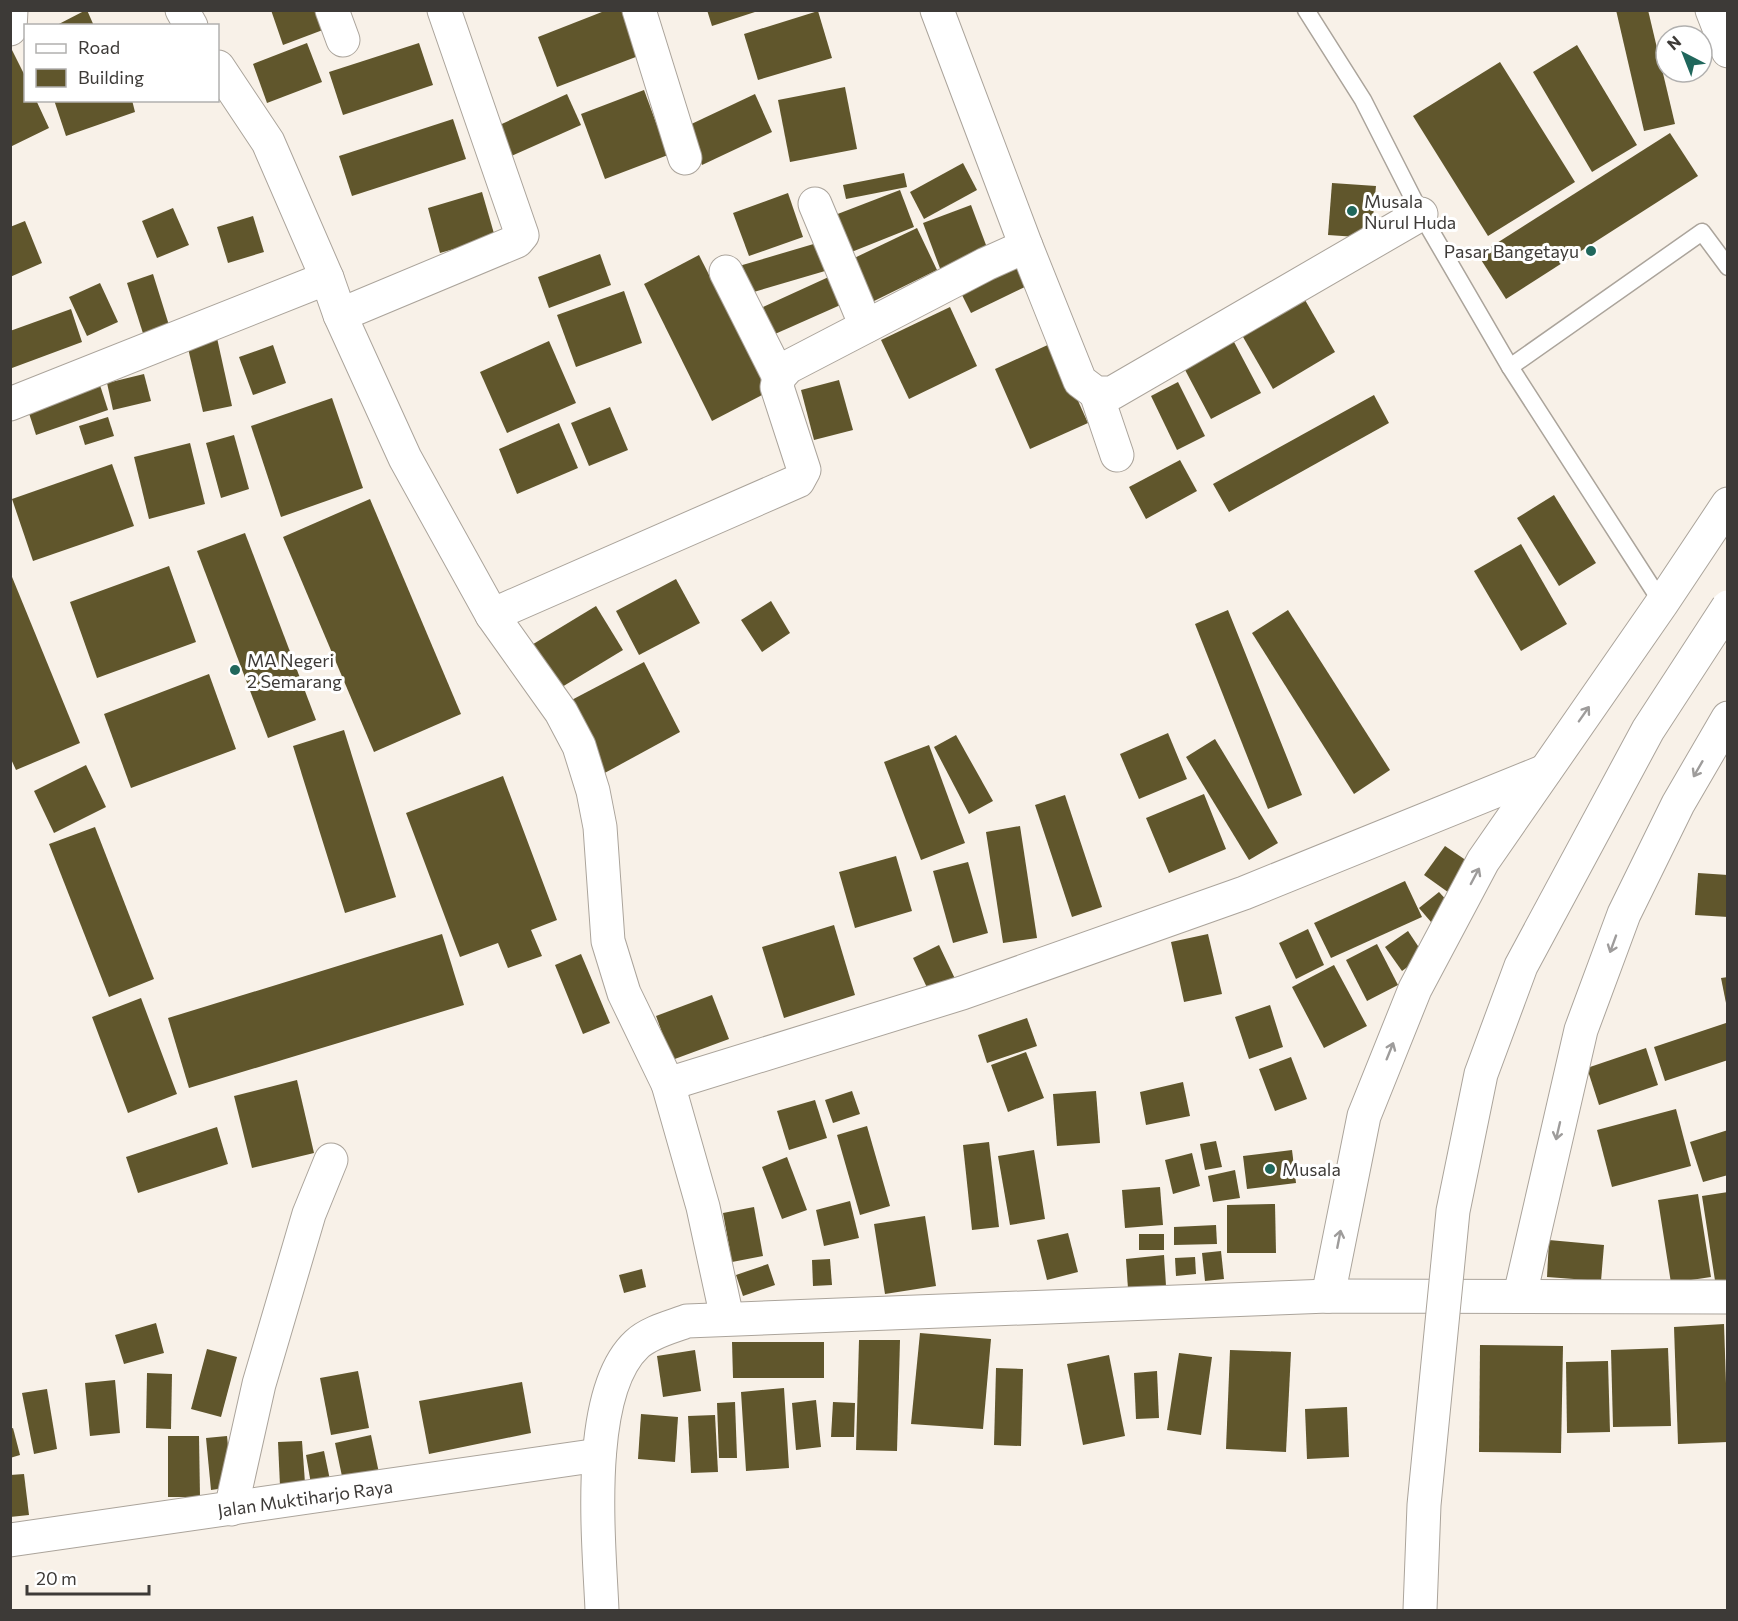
<svg xmlns="http://www.w3.org/2000/svg" width="1738" height="1621" font-family="Commissioner,sans-serif">
  <style>
    .building { fill: #60562c }
    .lines { fill: none; stroke-linecap: round; stroke-linejoin: round }
    .lane-casing { stroke: #aba49b; stroke-width: 19 }
    .street-casing { stroke: #aba49b; stroke-width: 35 }
    .secondary-casing { stroke: #aba49b; stroke-width: 35 }
    .lane { stroke: #fff; stroke-width: 16 }
    .street { stroke: #fff; stroke-width: 33 }
    .secondary { stroke: #fff; stroke-width: 33 }
    .secondary-bridge-casing { stroke: #aba49b; stroke-width: 35; stroke-linecap: butt }
    .secondary-bridge { stroke: #fff; stroke-width: 33 }
    .oneway { stroke: #9e9c9b }
    .poi-dot { fill: #20675c; stroke: #fff; stroke-width: 2 }
    .labels { text-anchor: middle; dominant-baseline: central; stroke-width: 6; stroke-linejoin: round; paint-order: stroke }
    .poi-label { font-size: 18px; fill: #3d3a37; stroke: #fff; text-anchor: start }
    .street-label { font-size: 18px; fill: #3d3a37; stroke: #fff }
  </style>
  <rect width="100%" height="100%" fill="#f8f1e8"/>
  <g class="building">
    <polygon points="87,10 94,26 55,26 86,10"/>
    <polygon points="271,10 322,10 328,28 283,45"/>
    <polygon points="607,10 624,10 641,55 557,87 538,37"/>
    <polygon points="707,10 758,10 758,11 712,26"/>
    <polygon points="1616,10 1648,10 1675,124 1644,131"/>
    <polygon points="818,11 832,58 758,80 744,34"/>
    <polygon points="307,43 322,82 267,103 253,64"/>
    <polygon points="419,43 433,85 343,115 329,72"/>
    <polygon points="1577,45 1637,145 1592,172 1533,72"/>
    <polygon points="10,46 26,78 26,100 36,100 49,128 10,147"/>
    <polygon points="1500,62 1575,182 1488,236 1413,116"/>
    <polygon points="845,87 857,149 790,162 778,100"/>
    <polygon points="644,90 668,155 605,179 581,114"/>
    <polygon points="567,94 581,125 507,158 493,128"/>
    <polygon points="755,94 772,132 702,165 685,127"/>
    <polygon points="54,100 132,100 135,112 66,136"/>
    <polygon points="453,119 466,159 352,196 339,156"/>
    <polygon points="1670,133 1698,176 1506,299 1478,255"/>
    <polygon points="963,163 977,190 924,219 910,192"/>
    <polygon points="904,173 907,187 846,199 843,185"/>
    <polygon points="1332,183 1376,186 1371,238 1328,235"/>
    <polygon points="900,190 914,227 849,253 835,215"/>
    <polygon points="482,192 495,237 440,253 428,208"/>
    <polygon points="788,193 803,237 749,256 733,213"/>
    <polygon points="971,205 989,253 941,271 923,223"/>
    <polygon points="173,208 189,245 157,258 142,221"/>
    <polygon points="253,216 264,252 228,263 217,227"/>
    <polygon points="25,221 42,263 10,277 10,227"/>
    <polygon points="917,228 937,270 868,304 848,261"/>
    <polygon points="817,243 825,271 747,294 739,266"/>
    <polygon points="600,254 611,285 549,308 538,277"/>
    <polygon points="699,255 768,392 712,421 644,284"/>
    <polygon points="1020,259 1031,284 971,313 959,289"/>
    <polygon points="153,274 173,338 147,346 127,283"/>
    <polygon points="833,275 845,303 775,334 763,307"/>
    <polygon points="100,283 118,322 87,336 69,297"/>
    <polygon points="624,291 642,343 576,367 557,315"/>
    <polygon points="1301,293 1335,352 1273,389 1239,330"/>
    <polygon points="950,307 977,366 909,399 881,340"/>
    <polygon points="71,309 82,342 12,368 10,331"/>
    <polygon points="217,338 232,406 203,412 187,344"/>
    <polygon points="1233,340 1261,393 1211,419 1183,366"/>
    <polygon points="549,341 576,403 507,433 480,372"/>
    <polygon points="1052,343 1088,423 1030,449 995,369"/>
    <polygon points="273,345 286,383 253,395 239,357"/>
    <polygon points="144,374 151,401 113,410 107,383"/>
    <polygon points="98,379 108,410 36,435 26,404"/>
    <polygon points="839,380 853,430 814,440 801,390"/>
    <polygon points="1178,382 1205,436 1177,450 1151,396"/>
    <polygon points="1374,395 1389,423 1229,512 1213,484"/>
    <polygon points="332,398 363,488 281,517 251,426"/>
    <polygon points="610,407 628,450 589,466 571,423"/>
    <polygon points="108,417 114,436 85,445 79,426"/>
    <polygon points="559,423 578,468 517,494 499,449"/>
    <polygon points="234,435 249,489 221,498 206,443"/>
    <polygon points="190,443 205,504 149,519 134,457"/>
    <polygon points="1180,460 1197,491 1146,519 1129,487"/>
    <polygon points="112,464 134,526 33,561 12,499"/>
    <polygon points="1554,495 1596,563 1559,586 1517,518"/>
    <polygon points="370,499 461,714 374,752 283,537"/>
    <polygon points="245,533 316,720 268,738 197,551"/>
    <polygon points="1521,544 1567,624 1521,651 1474,571"/>
    <polygon points="169,566 196,642 97,678 70,602"/>
    <polygon points="10,572 80,743 16,770 10,757"/>
    <polygon points="676,579 700,623 639,655 616,611"/>
    <polygon points="771,601 790,633 762,652 741,620"/>
    <polygon points="596,606 623,650 557,690 530,646"/>
    <polygon points="1228,610 1302,795 1268,809 1195,624"/>
    <polygon points="1288,610 1390,770 1354,794 1252,633"/>
    <polygon points="644,662 680,732 601,775 564,704"/>
    <polygon points="209,674 236,749 131,788 104,714"/>
    <polygon points="344,730 396,897 345,913 293,746"/>
    <polygon points="1168,733 1187,779 1139,799 1120,754"/>
    <polygon points="956,735 993,801 969,814 934,747"/>
    <polygon points="1215,739 1278,843 1249,860 1186,757"/>
    <polygon points="929,745 965,843 921,860 884,762"/>
    <polygon points="86,765 106,807 54,833 34,791"/>
    <polygon points="503,776 557,920 531,930 542,956 508,968 498,943 460,957 406,813"/>
    <polygon points="1204,794 1226,849 1169,873 1146,818"/>
    <polygon points="1065,795 1102,907 1072,917 1035,805"/>
    <polygon points="1020,826 1037,938 1003,943 986,832"/>
    <polygon points="95,827 154,979 109,997 49,844"/>
    <polygon points="1445,846 1473,865 1452,895 1424,875"/>
    <polygon points="896,856 912,911 855,928 839,872"/>
    <polygon points="968,862 988,933 953,943 933,871"/>
    <polygon points="1698,873 1728,875 1728,917 1695,915"/>
    <polygon points="1405,881 1422,917 1331,958 1314,923"/>
    <polygon points="1439,892 1451,905 1431,922 1419,908"/>
    <polygon points="834,925 855,995 784,1018 762,947"/>
    <polygon points="1308,929 1324,965 1296,979 1279,943"/>
    <polygon points="1408,931 1424,955 1402,971 1385,947"/>
    <polygon points="442,934 464,1005 189,1088 168,1018"/>
    <polygon points="1208,934 1222,994 1184,1002 1171,942"/>
    <polygon points="1377,944 1398,985 1367,1001 1346,960"/>
    <polygon points="939,945 957,983 931,996 913,958"/>
    <polygon points="581,954 610,1023 583,1034 555,965"/>
    <polygon points="1334,965 1367,1026 1324,1048 1292,987"/>
    <polygon points="1728,977 1728,1003 1726,1003 1721,978"/>
    <polygon points="712,995 729,1039 672,1060 656,1016"/>
    <polygon points="141,998 177,1094 128,1113 92,1017"/>
    <polygon points="1270,1005 1283,1047 1249,1059 1235,1017"/>
    <polygon points="1027,1018 1037,1046 987,1063 978,1035"/>
    <polygon points="1726,1023 1728,1060 1665,1081 1654,1047"/>
    <polygon points="1646,1048 1658,1085 1599,1105 1587,1068"/>
    <polygon points="1026,1052 1044,1098 1008,1112 991,1065"/>
    <polygon points="1291,1057 1307,1099 1275,1111 1259,1069"/>
    <polygon points="297,1080 314,1153 252,1168 234,1096"/>
    <polygon points="1183,1082 1190,1116 1146,1125 1140,1092"/>
    <polygon points="852,1091 860,1114 833,1123 825,1100"/>
    <polygon points="1096,1091 1100,1143 1057,1146 1053,1094"/>
    <polygon points="815,1100 827,1138 789,1150 777,1111"/>
    <polygon points="1676,1109 1691,1166 1612,1187 1597,1130"/>
    <polygon points="867,1126 890,1206 860,1215 837,1135"/>
    <polygon points="217,1127 228,1164 138,1193 126,1157"/>
    <polygon points="1728,1130 1728,1175 1703,1182 1690,1142"/>
    <polygon points="1216,1141 1222,1167 1205,1170 1200,1144"/>
    <polygon points="989,1142 999,1227 972,1230 963,1145"/>
    <polygon points="1034,1150 1045,1219 1010,1225 998,1156"/>
    <polygon points="1292,1150 1296,1183 1247,1189 1243,1156"/>
    <polygon points="1192,1153 1200,1186 1173,1194 1165,1160"/>
    <polygon points="787,1157 807,1210 782,1219 762,1167"/>
    <polygon points="1235,1170 1240,1198 1213,1202 1208,1176"/>
    <polygon points="1160,1187 1163,1225 1125,1228 1122,1190"/>
    <polygon points="1728,1192 1728,1285 1716,1287 1702,1196"/>
    <polygon points="1698,1194 1711,1277 1671,1283 1658,1200"/>
    <polygon points="850,1201 859,1238 824,1246 816,1210"/>
    <polygon points="1275,1204 1276,1253 1227,1253 1227,1205"/>
    <polygon points="754,1207 763,1256 732,1262 723,1213"/>
    <polygon points="925,1216 936,1286 885,1294 874,1224"/>
    <polygon points="1216,1225 1217,1244 1174,1245 1174,1227"/>
    <polygon points="1068,1233 1078,1272 1047,1280 1037,1240"/>
    <rect x="1139" y="1234" width="25" height="16"/>
    <polygon points="1549,1240 1604,1245 1601,1281 1547,1277"/>
    <polygon points="1221,1251 1224,1279 1205,1281 1202,1253"/>
    <polygon points="1164,1255 1166,1286 1128,1289 1126,1259"/>
    <polygon points="1195,1257 1196,1274 1176,1276 1175,1258"/>
    <polygon points="830,1259 832,1285 813,1286 812,1260"/>
    <polygon points="768,1264 775,1285 743,1296 736,1275"/>
    <polygon points="642,1269 646,1287 624,1293 619,1275"/>
    <polygon points="156,1323 164,1353 124,1364 115,1335"/>
    <polygon points="1724,1324 1728,1442 1678,1444 1674,1327"/>
    <polygon points="920,1333 991,1339 983,1429 911,1424"/>
    <polygon points="859,1340 900,1340 897,1451 856,1450"/>
    <polygon points="732,1342 824,1342 824,1378 733,1378"/>
    <polygon points="1480,1345 1563,1346 1561,1453 1479,1452"/>
    <polygon points="1668,1348 1671,1426 1613,1427 1611,1350"/>
    <polygon points="207,1349 237,1357 221,1417 191,1409"/>
    <polygon points="695,1350 701,1391 663,1397 657,1356"/>
    <polygon points="1230,1350 1291,1352 1286,1452 1226,1449"/>
    <polygon points="1179,1353 1212,1357 1201,1435 1167,1430"/>
    <polygon points="1109,1355 1125,1436 1083,1445 1067,1364"/>
    <polygon points="1608,1361 1610,1432 1567,1433 1566,1362"/>
    <polygon points="996,1368 1023,1369 1021,1446 994,1445"/>
    <polygon points="358,1371 369,1428 331,1435 320,1378"/>
    <polygon points="1157,1371 1159,1418 1136,1419 1134,1373"/>
    <polygon points="147,1373 172,1374 171,1429 146,1428"/>
    <polygon points="115,1380 120,1433 90,1436 85,1383"/>
    <polygon points="522,1382 531,1433 429,1454 419,1401"/>
    <polygon points="784,1388 789,1468 746,1471 741,1392"/>
    <polygon points="47,1389 57,1449 34,1454 22,1393"/>
    <polygon points="816,1400 821,1447 796,1450 792,1403"/>
    <polygon points="735,1402 737,1458 719,1458 717,1403"/>
    <polygon points="833,1402 855,1403 854,1437 831,1437"/>
    <polygon points="1347,1407 1349,1457 1307,1459 1305,1409"/>
    <polygon points="641,1414 678,1417 675,1462 638,1459"/>
    <polygon points="715,1415 718,1472 691,1473 688,1416"/>
    <polygon points="13,1428 20,1455 10,1458 10,1429"/>
    <polygon points="371,1435 379,1473 343,1481 335,1443"/>
    <polygon points="168,1436 199,1436 200,1497 168,1497"/>
    <polygon points="227,1436 232,1487 211,1490 206,1438"/>
    <polygon points="302,1441 305,1483 280,1486 278,1442"/>
    <polygon points="324,1451 330,1480 311,1484 306,1455"/>
    <polygon points="24,1474 29,1515 10,1517 10,1475"/>
  </g>
  <g class="lines">
    <g class="lane-casing">
      <g id="lane">
        <polyline points="1306,10 1363,100 1421,214 1510,367 1662,603"/>
        <polyline points="1510,367 1702,232 1728,267"/>
      </g>
    </g>
    <g class="street-casing">
      <g id="street">
        <polyline points="182,10 191,26"/>
        <polyline points="332,10 343,40"/>
        <polyline points="639,10 685,158"/>
        <polyline points="937,10 1026,246 1080,381 1096,393 1112,393 1421,214"/>
        <polyline points="1712,10 1728,51"/>
        <polyline points="10,29 11,10"/>
        <polyline points="218,67 268,142 327,278 340,315 405,458 492,615 561,712 579,746 593,791 600,827 608,941 624,993 668,1084 703,1207 727,1318"/>
        <polyline points="815,204 866,326"/>
        <polyline points="726,272 779,377"/>
        <polyline points="340,315 517,241 522,235 444,10"/>
        <polyline points="1096,393 1117,455"/>
        <polyline points="10,404 327,278"/>
        <polyline points="492,615 798,481 804,470 777,387 779,377 788,367 986,264 1026,246"/>
        <polyline points="668,1084 962,993 1244,893 1545,771"/>
        <polyline points="231,1509 259,1384 309,1214 331,1160"/>
      </g>
    </g>
    <g class="secondary-casing">
      <g id="secondary">
        <polyline points="1520,1295 1581,1030 1624,914 1678,804 1728,718"/>
        <polyline points="1328,1296 1364,1116 1415,989 1483,861 1662,603 1728,504"/>
        <polyline points="10,1540 599,1455"/>
        <path d="M602 1610C599 1541 584 1393 637 1344 650 1332 671 1327 687 1321L1328 1296 1728 1297"/>
      </g>
    </g>
    <use href="#lane" class="lane"/>
    <use href="#street" class="street"/>
    <use href="#secondary" class="secondary"/>
    <g class="secondary-bridge-casing">
      <polyline id="secondary-bridge" points="1420,1610 1424,1505 1453,1211 1481,1074 1521,966 1648,730 1728,607"/>
    </g>
    <use href="#secondary-bridge" class="secondary-bridge"/>
  </g>
  <defs><path id="oneway-shaft" d="M-6 0H5M1.5-3L5.5 0L1.5 3" fill="none" stroke-width="1.6" stroke-linecap="round" stroke-linejoin="round" transform="scale(1.5)"/></defs>
  <g class="oneway">
    <use href="#oneway-shaft" transform="translate(1584 714) rotate(-55)"/>
    <use href="#oneway-shaft" transform="translate(1698 769) rotate(120)"/>
    <use href="#oneway-shaft" transform="translate(1475 876) rotate(-62)"/>
    <use href="#oneway-shaft" transform="translate(1613 944) rotate(110)"/>
    <use href="#oneway-shaft" transform="translate(1390 1051) rotate(-68)"/>
    <use href="#oneway-shaft" transform="translate(1558 1131) rotate(103)"/>
    <use href="#oneway-shaft" transform="translate(1339 1239) rotate(-79)"/>
  </g>
  <g class="poi-dot">
    <circle cx="1352" cy="211" r="6"/>
    <circle cx="1591" cy="251" r="6"/>
    <circle cx="235" cy="670" r="6"/>
    <circle cx="1270" cy="1169" r="6"/>
  </g>
  <g class="labels">
    <g class="poi-label">
      <text x="1364" y="201">Musala<tspan x="1364" dy="21">Nurul Huda</tspan></text>
      <text x="1579" y="251" text-anchor="end">Pasar Bangetayu</text>
      <text x="247" y="660">MA Negeri<tspan x="247" dy="21">2 Semarang</tspan></text>
      <text x="1282" y="1169">Musala</text>
    </g>
    <g class="street-label">
      <text transform="translate(305 1498) rotate(-8)">Jalan Muktiharjo Raya</text>
    </g>
  </g>
  <rect width="1738" height="1621" fill="none" stroke="#3d3a37" stroke-width="24"/>
  <rect x="24" y="24" width="195" height="78" fill="#ffffff" stroke="#b1b0af" stroke-width="1.5"/>
  <rect x="36" y="44" width="30" height="9" fill="#ffffff" stroke="#b1b0af" stroke-width="1.5"/>
  <text x="78" y="54" font-size="18" fill="#3d3a37">Road</text>
  <rect x="36" y="69" width="30" height="18" fill="#60562c" stroke="#b1b0af" stroke-width="1.5"/>
  <text x="78" y="84" font-size="18" fill="#3d3a37">Building</text>
  <g transform="translate(1684 54) rotate(318)"><circle r="28" fill="#ffffff" stroke="#b1b0af" stroke-width="1.5"/>
  <path d="M0-4.5L10 22L0 15L-10 22Z" fill="#20675c"/>
  <text y="-9" font-size="16" font-weight="bold" text-anchor="middle" fill="#3d3a37">N</text>
  </g>
  <path d="M27 1585v9h122v-9" fill="none" stroke="#3d3a37" stroke-width="3"/>
  <text x="36" y="1585" font-size="18" fill="#3d3a37" stroke="#ffffff" stroke-width="4.5" paint-order="stroke">20 m</text>
</svg>
